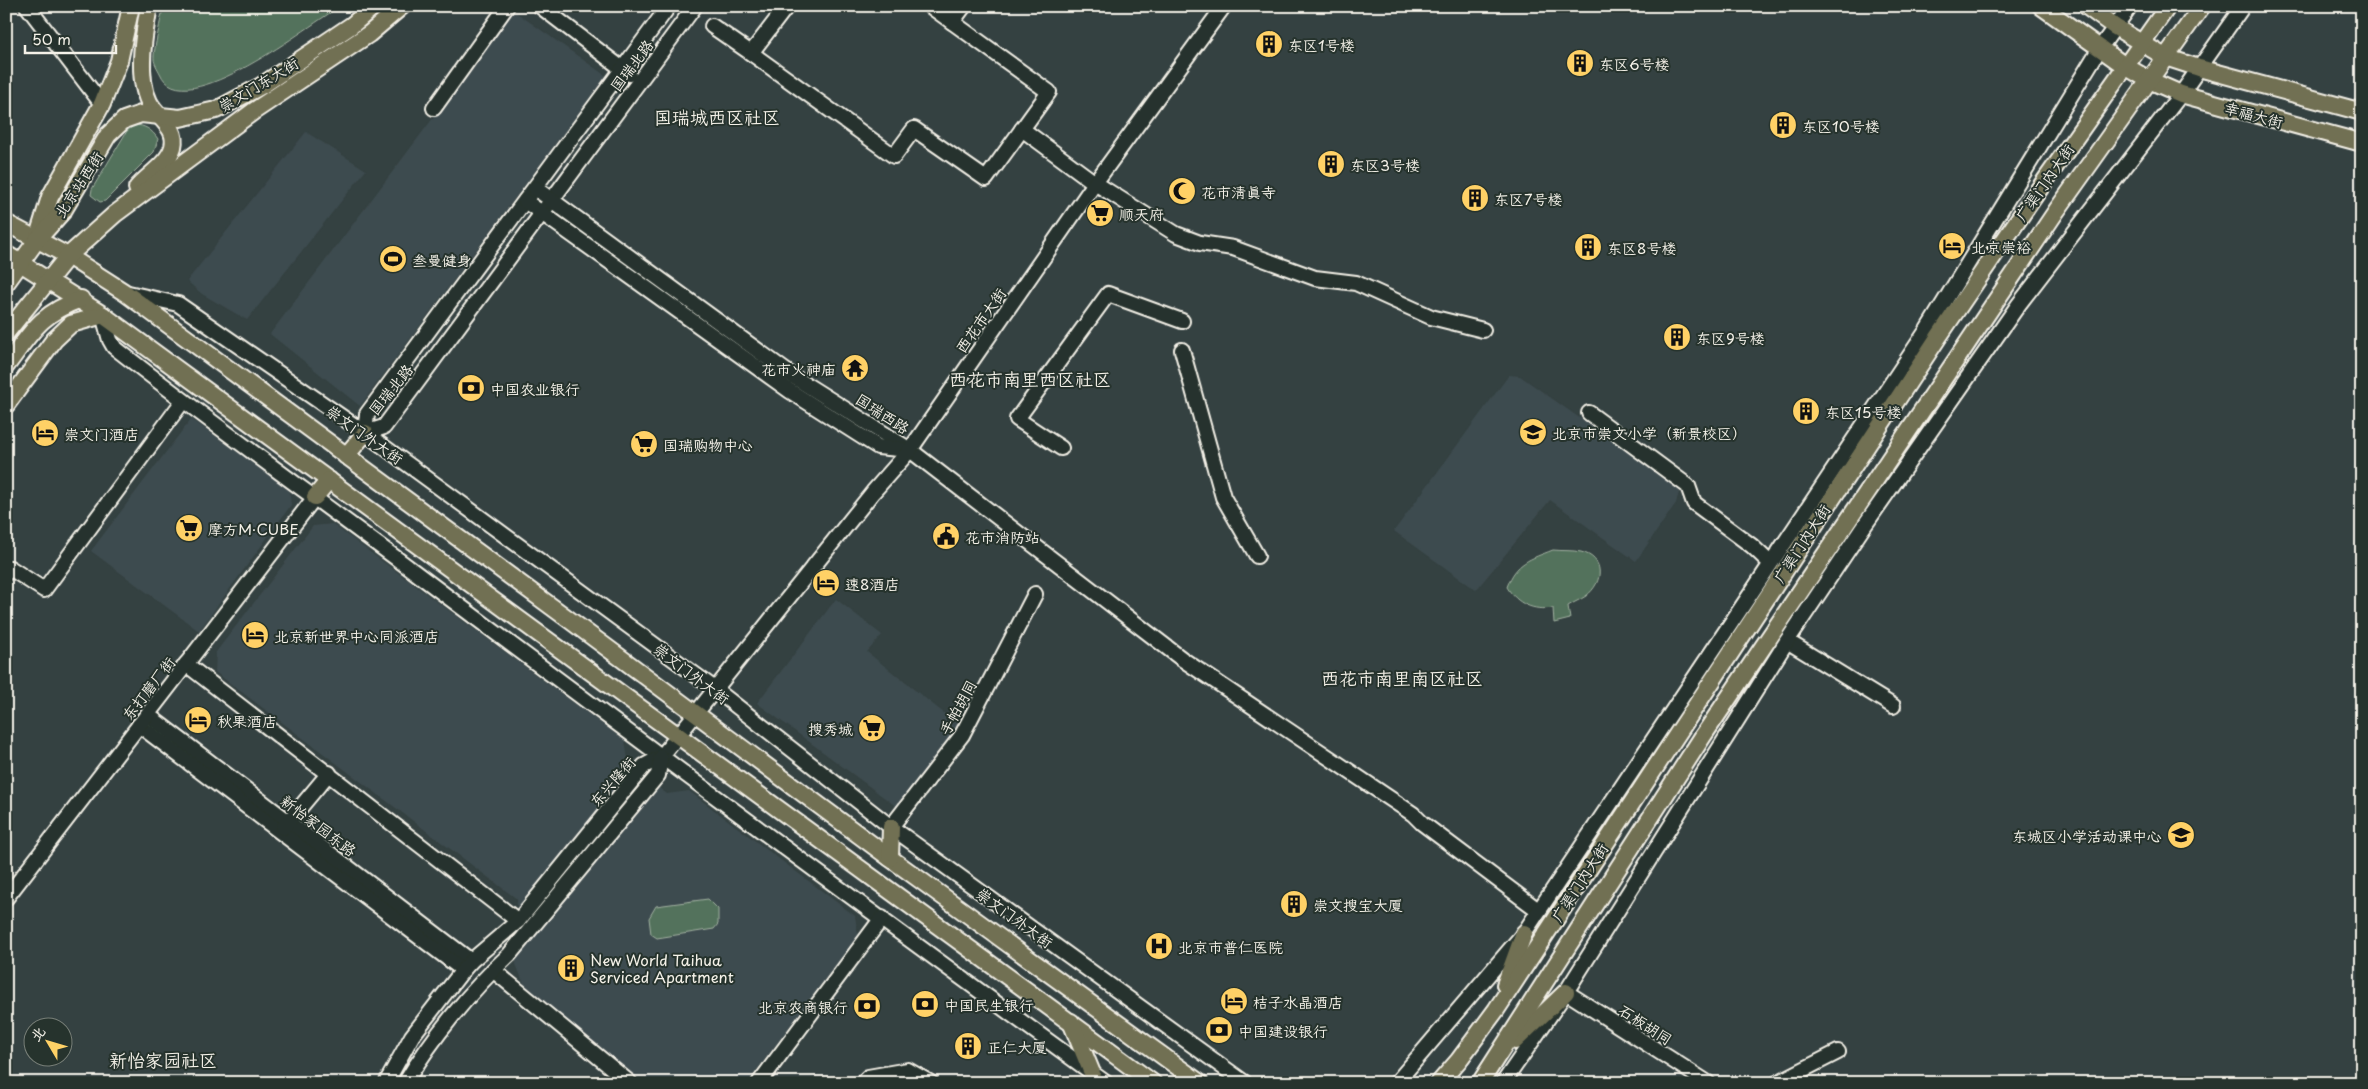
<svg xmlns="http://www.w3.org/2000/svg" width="2368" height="1089" font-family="'Playpen Sans','LXGW WenKai TC',sans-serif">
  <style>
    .built { fill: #3e4b4f }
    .green { fill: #52725c; stroke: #a3b2a2 }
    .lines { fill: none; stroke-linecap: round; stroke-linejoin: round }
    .minor-casing { stroke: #f4f1e8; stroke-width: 18 }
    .major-casing { stroke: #f4f1e8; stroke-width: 20 }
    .minor { stroke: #26332d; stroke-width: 14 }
    .major { stroke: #716f52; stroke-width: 16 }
    .labels { text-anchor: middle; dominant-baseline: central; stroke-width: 4; stroke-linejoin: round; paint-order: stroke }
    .poi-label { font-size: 15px; fill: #f4f1e8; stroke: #26332d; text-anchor: start }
    .street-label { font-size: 15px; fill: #f4f1e8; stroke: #26332d }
    .quarter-label { font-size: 18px; fill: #f4f1e8; stroke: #26332d }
  </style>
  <rect width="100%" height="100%" fill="#344141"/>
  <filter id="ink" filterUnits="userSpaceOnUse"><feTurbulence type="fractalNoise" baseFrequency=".02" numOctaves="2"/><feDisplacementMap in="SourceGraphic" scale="10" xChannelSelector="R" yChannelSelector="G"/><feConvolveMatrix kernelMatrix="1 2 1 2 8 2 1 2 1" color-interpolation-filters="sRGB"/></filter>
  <g filter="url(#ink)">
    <g class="built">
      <polygon points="514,11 606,76 360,406 270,334"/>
      <polygon points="306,132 366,170 247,320 202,294 187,281"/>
      <polygon points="1509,375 1520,376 1680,489 1676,503 1636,561 1550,500 1476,590 1394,531"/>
      <polygon points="191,419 289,488 291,505 199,631 91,551"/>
      <polygon points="332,524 625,741 629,766 667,794 689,791 855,916 858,935 747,1083 640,1083 526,989 516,964 517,899 215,672 216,652 313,526"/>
      <polygon points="836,599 882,635 867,652 960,726 901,810 757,703"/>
    </g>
    <g class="green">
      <path d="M163 6H341C312 22 182 127 160 73 158 69 154 63 154 59 153 51 162 17 163 6Z"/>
      <path d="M134 125C145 125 152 130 158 139L154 152 105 201 100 202 91 195 92 189 127 131Z"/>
      <path d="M1553 550C1562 551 1572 550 1581 552 1605 558 1604 582 1586 596 1580 600 1574 602 1568 606L1570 619 1554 623 1553 608C1533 611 1517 604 1507 587 1516 562 1530 559 1553 550Z"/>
      <polygon points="708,899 718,909 718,924 714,929 657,938 651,934 649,918 656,906"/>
    </g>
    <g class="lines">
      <g class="minor-casing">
        <g id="minor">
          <polyline points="27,6 102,104"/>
          <polyline points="540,6 629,74"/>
          <polyline points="669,6 367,414 365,433 384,427 695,6"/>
          <polyline points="787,6 751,53 894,156 914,129 986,179 1049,92 930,6"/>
          <polyline points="952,22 964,6"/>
          <polyline points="712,26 751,53"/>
          <polyline points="434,108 507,6"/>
          <polyline points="1022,129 1095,183 1176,234 1200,243 1233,248 1315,278 1356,283 1431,317 1483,330"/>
          <polyline points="535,188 794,377 910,450 1182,659 1413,814 1422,823 1538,910"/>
          <polyline points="525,201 790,391 878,447 909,450"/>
          <polyline points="124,292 178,304 365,433 716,690 891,827 1245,1083"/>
          <path d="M103 315 110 340 114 347C212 424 313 496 412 570 642 743 873 914 1106 1083"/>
          <polyline points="1182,350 1223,497 1257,556"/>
          <polyline points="1589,413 1688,486 1694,503 1752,546 1770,563"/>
          <polyline points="1061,448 1017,419 1108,294 1182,321"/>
          <polyline points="6,573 10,568 44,590 183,401"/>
          <polyline points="1787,641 1893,706"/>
          <polyline points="186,664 518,921"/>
          <polyline points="148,715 471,961"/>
          <polyline points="139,725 463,970"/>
          <polyline points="891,827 962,735 1035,594"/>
          <polyline points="283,828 329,773"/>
          <polyline points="6,898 315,497"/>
          <polyline points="493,970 630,1083"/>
          <polyline points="1566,992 1708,1083"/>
          <polyline points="386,1083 412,1036 463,970 471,961 518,921 644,766 661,757 873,492 910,450 1095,183 1224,6"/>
          <path d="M405 1083C432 1038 471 990 509 955L658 775 661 757"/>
          <polyline points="759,1083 882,918"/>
          <polyline points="862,1083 868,1077 908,1070 931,1083"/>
          <polyline points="1396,1083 1524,933 1927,330 2100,48 2130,6"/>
          <polyline points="1503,1083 1566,992 1787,641 1862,529 2019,304 2181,94 2243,6"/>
          <polyline points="1777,1083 1838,1052"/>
        </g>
      </g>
      <g class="major-casing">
        <g id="major">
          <polyline points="2041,6 2125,66 2149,80 2181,94 2362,143"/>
          <polyline points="2086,6 2115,27 2165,57 2199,68 2362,112"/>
          <path d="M137 188C148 175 168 164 173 147 178 127 157 118 149 102 136 75 144 34 149 6"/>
          <polyline points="6,223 68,256 124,292 567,618 890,858 1200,1083"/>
          <polyline points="38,236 50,197 102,104 119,61 131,6"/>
          <polyline points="6,254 103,315 1153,1083"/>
          <polyline points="6,283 37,240 63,211 108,135 124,120 141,114 180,118 216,110 261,86 352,25 374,6"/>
          <polyline points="6,333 68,256 115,214 254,111 369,34 402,6"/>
          <path d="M6 366C31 333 39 314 81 299"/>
          <polyline points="6,405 54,340 71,324 103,315"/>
          <polyline points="346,456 365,433"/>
          <polyline points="315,497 329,480"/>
          <polyline points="890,858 891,827"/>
          <polyline points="1505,985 1524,933"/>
          <polyline points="1071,1022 1092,1073"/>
          <polyline points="1515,1041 1566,992"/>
          <polyline points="1439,1083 1459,1060 1496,1010 1939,336 2035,195 2168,6"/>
          <polyline points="1480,1083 1703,736 2057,210 2202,6"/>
        </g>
      </g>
      <use href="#minor" class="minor"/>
      <use href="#major" class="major"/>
    </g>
  </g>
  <defs>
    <g id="building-disc" transform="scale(1.4375)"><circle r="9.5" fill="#ffd166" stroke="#26332d"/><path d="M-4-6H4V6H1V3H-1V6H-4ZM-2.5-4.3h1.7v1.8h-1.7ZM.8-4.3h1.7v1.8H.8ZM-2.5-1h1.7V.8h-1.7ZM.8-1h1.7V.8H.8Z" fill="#111"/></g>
    <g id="mosque-disc" transform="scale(1.4375)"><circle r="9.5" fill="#ffd166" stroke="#26332d"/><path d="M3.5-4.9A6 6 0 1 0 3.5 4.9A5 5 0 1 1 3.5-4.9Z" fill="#111"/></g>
    <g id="supermarket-disc" transform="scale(1.4375)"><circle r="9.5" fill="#ffd166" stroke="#26332d"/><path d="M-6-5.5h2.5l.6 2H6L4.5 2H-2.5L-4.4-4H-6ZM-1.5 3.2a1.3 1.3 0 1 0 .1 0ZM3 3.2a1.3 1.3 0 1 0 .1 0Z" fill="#111"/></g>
    <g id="hotel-disc" transform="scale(1.4375)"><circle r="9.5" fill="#ffd166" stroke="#26332d"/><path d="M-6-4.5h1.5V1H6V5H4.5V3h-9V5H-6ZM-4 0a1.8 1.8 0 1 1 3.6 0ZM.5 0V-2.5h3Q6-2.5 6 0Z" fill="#111"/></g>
    <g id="stadium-disc" transform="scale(1.4375)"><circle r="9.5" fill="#ffd166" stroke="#26332d"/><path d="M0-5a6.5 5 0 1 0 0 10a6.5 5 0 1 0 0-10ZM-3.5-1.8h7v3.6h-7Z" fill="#111"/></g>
    <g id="temple-disc" transform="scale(1.4375)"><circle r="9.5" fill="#ffd166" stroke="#26332d"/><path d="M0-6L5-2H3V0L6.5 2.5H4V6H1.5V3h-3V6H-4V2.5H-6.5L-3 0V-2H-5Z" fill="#111"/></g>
    <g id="bank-disc" transform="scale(1.4375)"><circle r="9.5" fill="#ffd166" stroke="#26332d"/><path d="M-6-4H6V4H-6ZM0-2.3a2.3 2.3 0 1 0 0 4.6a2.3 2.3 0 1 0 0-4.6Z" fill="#111"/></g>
    <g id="school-disc" transform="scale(1.4375)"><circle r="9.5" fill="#ffd166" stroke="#26332d"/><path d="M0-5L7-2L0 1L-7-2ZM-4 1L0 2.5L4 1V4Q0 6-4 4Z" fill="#111"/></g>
    <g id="civic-disc" transform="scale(1.4375)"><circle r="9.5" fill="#ffd166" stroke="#26332d"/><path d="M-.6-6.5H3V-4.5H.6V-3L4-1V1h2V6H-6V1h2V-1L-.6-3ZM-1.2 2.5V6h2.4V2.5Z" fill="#111"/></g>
    <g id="hospital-disc" transform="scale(1.4375)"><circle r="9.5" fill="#ffd166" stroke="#26332d"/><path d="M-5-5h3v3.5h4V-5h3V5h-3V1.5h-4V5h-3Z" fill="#111"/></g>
  </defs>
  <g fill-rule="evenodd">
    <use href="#building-disc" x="1269" y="44"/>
    <use href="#building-disc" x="1580" y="63"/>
    <use href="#building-disc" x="1783" y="125"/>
    <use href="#building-disc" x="1331" y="164"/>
    <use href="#mosque-disc" x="1182" y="191"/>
    <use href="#building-disc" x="1475" y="198"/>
    <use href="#supermarket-disc" x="1100" y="213"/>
    <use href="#hotel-disc" x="1952" y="246"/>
    <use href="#building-disc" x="1588" y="247"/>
    <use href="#stadium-disc" x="393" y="259"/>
    <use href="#building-disc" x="1677" y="337"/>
    <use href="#temple-disc" x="855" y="368"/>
    <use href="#bank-disc" x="471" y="388"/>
    <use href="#building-disc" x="1806" y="411"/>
    <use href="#school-disc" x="1533" y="432"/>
    <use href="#hotel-disc" x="45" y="433"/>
    <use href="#supermarket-disc" x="644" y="444"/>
    <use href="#supermarket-disc" x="189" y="528"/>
    <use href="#civic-disc" x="946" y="536"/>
    <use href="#hotel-disc" x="826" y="583"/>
    <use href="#hotel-disc" x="255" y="635"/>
    <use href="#hotel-disc" x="198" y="720"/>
    <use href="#supermarket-disc" x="872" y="728"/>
    <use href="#school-disc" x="2181" y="835"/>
    <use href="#building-disc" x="1294" y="904"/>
    <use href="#hospital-disc" x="1159" y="946"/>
    <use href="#building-disc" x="571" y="968"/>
    <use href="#hotel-disc" x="1234" y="1001"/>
    <use href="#bank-disc" x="925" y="1004"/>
    <use href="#bank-disc" x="867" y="1006"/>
    <use href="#bank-disc" x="1219" y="1030"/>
    <use href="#building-disc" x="968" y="1046"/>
  </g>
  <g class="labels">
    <g class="poi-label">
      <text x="1288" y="44">东区1号楼</text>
      <text x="1599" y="63">东区6号楼</text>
      <text x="1802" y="125">东区10号楼</text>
      <text x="1350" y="164">东区3号楼</text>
      <text x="1201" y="191">花市清真寺</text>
      <text x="1494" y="198">东区7号楼</text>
      <text x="1119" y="213">顺天府</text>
      <text x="1971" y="246">北京崇裕</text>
      <text x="1607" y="247">东区8号楼</text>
      <text x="412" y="259">叁曼健身</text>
      <text x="1696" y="337">东区9号楼</text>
      <text x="836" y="368" text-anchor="end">花市火神庙</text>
      <text x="490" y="388">中国农业银行</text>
      <text x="1825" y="411">东区15号楼</text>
      <text x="1552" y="432">北京市崇文小学（新景校区）</text>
      <text x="64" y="433">崇文门酒店</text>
      <text x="663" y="444">国瑞购物中心</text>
      <text x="208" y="528">摩方M·CUBE</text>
      <text x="965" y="536">花市消防站</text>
      <text x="845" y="583">速8酒店</text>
      <text x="274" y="635">北京新世界中心同派酒店</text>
      <text x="217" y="720">秋果酒店</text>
      <text x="853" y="728" text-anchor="end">搜秀城</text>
      <text x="2162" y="835" text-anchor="end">东城区小学活动课中心</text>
      <text x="1313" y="904">崇文搜宝大厦</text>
      <text x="1178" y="946">北京市普仁医院</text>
      <text x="590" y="959">New World Taihua<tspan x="590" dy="17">Serviced Apartment</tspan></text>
      <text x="1253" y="1001">桔子水晶酒店</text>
      <text x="944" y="1004">中国民生银行</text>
      <text x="848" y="1006" text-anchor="end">北京农商银行</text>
      <text x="1238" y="1030">中国建设银行</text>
      <text x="987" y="1046">正仁大厦</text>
    </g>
    <g class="street-label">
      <text transform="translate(631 65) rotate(-53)">国瑞北路</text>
      <text transform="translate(258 84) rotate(-31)">崇文门东大街</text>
      <text transform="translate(2254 114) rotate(15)">幸福大街</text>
      <text transform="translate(2044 182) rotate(-55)">广渠门内大街</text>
      <text transform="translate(78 184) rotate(-57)">北京站西街</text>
      <text transform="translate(980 320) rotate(-55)">西花市大街</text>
      <text transform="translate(390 389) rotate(-51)">国瑞北路</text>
      <text transform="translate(883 413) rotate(33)">国瑞西路</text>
      <text transform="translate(365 434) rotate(35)">崇文门外大街</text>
      <text transform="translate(1801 543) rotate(-57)">广渠门内大街</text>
      <text transform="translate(692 673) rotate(37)">崇文门外大街</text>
      <text transform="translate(148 688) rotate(-52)">东打磨厂街</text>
      <text transform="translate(957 707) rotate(-61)">手帕胡同</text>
      <text transform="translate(612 781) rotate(-49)">东兴隆街</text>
      <text transform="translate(319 825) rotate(37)">新怡家园东路</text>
      <text transform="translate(1579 882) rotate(-57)">广渠门内大街</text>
      <text transform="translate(1015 917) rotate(36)">崇文门外大街</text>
      <text transform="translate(1646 1024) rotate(33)">石板胡同</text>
    </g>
    <g class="quarter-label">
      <text x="717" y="116">国瑞城西区社区</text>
      <text x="1030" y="378">西花市南里西区社区</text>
      <text x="1402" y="677">西花市南里南区社区</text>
      <text x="163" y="1059">新怡家园社区</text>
    </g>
  </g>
  <rect width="2368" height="1089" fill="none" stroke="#26332d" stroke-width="25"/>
  <rect x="12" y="12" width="2343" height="1064" fill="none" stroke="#f4f1e8" stroke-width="2" filter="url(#ink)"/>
  <g transform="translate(48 1042) rotate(308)"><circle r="24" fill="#26332d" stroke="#787f78"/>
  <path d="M0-4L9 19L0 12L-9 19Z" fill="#ffd166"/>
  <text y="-8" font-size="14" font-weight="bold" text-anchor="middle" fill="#f4f1e8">北</text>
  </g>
  <path d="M25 45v8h91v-8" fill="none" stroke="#f4f1e8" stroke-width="2.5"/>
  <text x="32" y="45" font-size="15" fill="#f4f1e8" stroke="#26332d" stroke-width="4" paint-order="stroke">50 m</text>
</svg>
